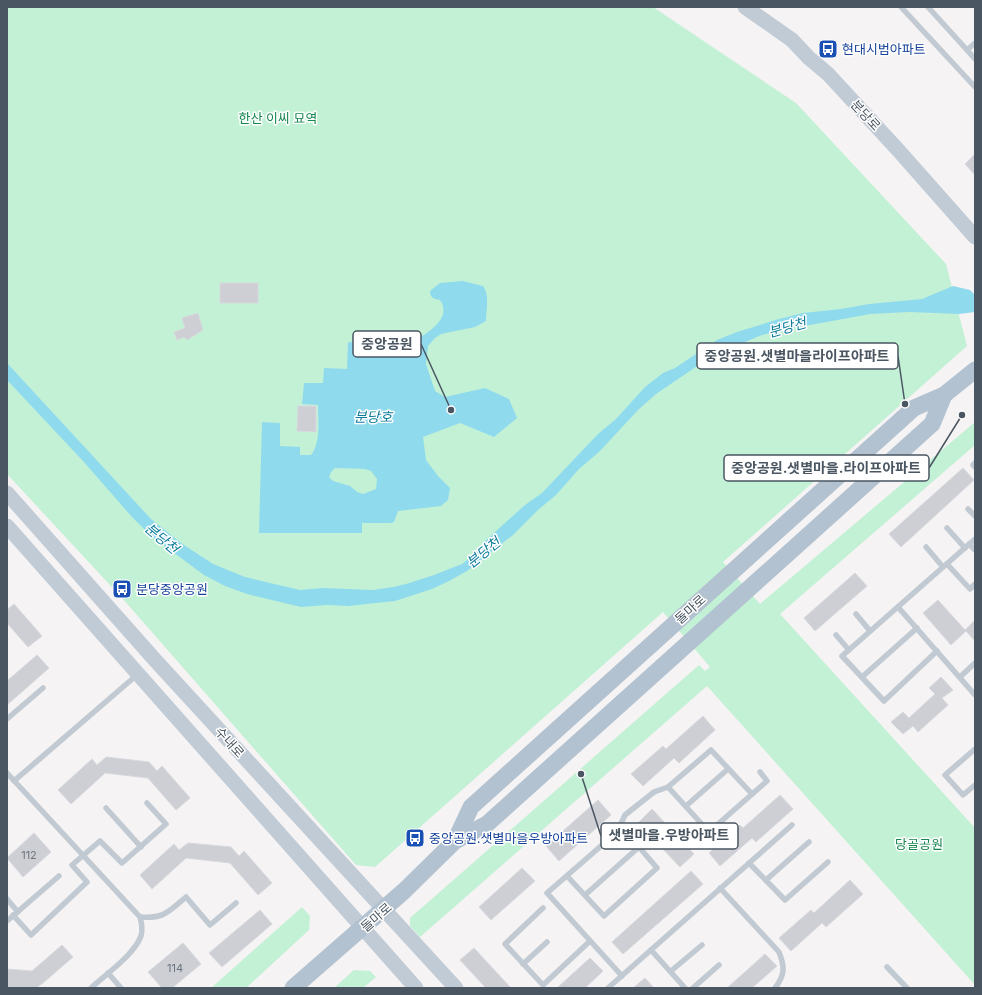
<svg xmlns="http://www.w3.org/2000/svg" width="982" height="995" font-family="Inter,'Noto Sans KR',sans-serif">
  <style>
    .green { fill: #c3f1d5 }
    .water { fill: #90daee; fill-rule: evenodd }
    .building { fill: #cdcfd5; stroke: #d7d9de }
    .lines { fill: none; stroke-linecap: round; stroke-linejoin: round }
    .service { stroke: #c1cad2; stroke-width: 5.5 }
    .secondary { stroke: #c1cbd6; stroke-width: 15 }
    .primary { stroke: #b3c2d1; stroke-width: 17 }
    .labels { text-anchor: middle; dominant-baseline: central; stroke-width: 3; stroke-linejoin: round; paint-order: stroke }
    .number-label { font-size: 11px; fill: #6b747e }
    .transit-label { font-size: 13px; fill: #164399; stroke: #fff; text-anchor: start }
    .street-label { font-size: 13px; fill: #4a5661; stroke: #fff }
    .park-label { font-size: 13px; fill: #17864f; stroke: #fff }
    .water-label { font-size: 14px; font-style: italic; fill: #0c7c9b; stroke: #fff }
    .leader { fill: none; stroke: #4a5661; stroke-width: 1.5 }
    .callout-dot { fill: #4a5661; stroke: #fff; stroke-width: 1.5 }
    .callout { fill: #fff; stroke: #4a5661; stroke-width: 1.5 }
    .callout-label { font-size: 14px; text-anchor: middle; font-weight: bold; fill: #4a5661 }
  </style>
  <rect width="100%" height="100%" fill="#f5f3f3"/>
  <g class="green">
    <polygon points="7,7 653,7 796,103 946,264 967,346 723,562 760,604 975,422 975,445 780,614 975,828 975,985 707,686 420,937 410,926 410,918 699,665 705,671 710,667 663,612 375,867 356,865 122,598 7,474"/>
    <polygon points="302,907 310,916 309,930 246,988 211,988"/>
    <polygon points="354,970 370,971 376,977 363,988 334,988"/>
  </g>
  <g class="water">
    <path d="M463 281 483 286C490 295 486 310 486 321L475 327 441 334 435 338 428 346 426 364 435 391 445 397 485 388 509 399 517 418 494 437 460 423 423 437 426 460 438 476 450 488 448 500 441 506 398 511 394 522 391 523H362V533H259L262 422 280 423V446L300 447V455H311C321 442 318 421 318 405L302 404 304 383H323L324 368 347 369 348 342 374 344 397 349C412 342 456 323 440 300 434 299 430 298 430 291L440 283ZM335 468 365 469 371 471 377 479 376 489 363 494 357 492 350 486 333 481 329 477 331 472Z"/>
    <polygon points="953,286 970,290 975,295 975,312 959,314 910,312 870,314 783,330 762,335 733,347 712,356 656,394 638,410 599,452 579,469 556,495 538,510 513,535 467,571 449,581 432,589 395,601 348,606 327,605 301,607 247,594 225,586 204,575 151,536 132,517 83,461 7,380 7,363 151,519 181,543 213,564 245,577 300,590 322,588 373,590 393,587 406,584 434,575 462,564 475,554 485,541 525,505 542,493 598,434 616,419 645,387 663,373 675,368 717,340 737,332 779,319 803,313 841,309 869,304 922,299"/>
  </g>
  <g class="building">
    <polygon points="975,154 975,175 965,164"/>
    <rect x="220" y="283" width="38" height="20"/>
    <polygon points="198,313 203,330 187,340 184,337 177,340 174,332 185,328 182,318"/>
    <polygon points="298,406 316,406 316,432 297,431"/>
    <polygon points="963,468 974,480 901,547 889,534"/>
    <polygon points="855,573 867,586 815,631 804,618"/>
    <polygon points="938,600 965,630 975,620 975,641 966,631 951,645 923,613"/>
    <polygon points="14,604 42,636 28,647 7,623 7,610"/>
    <polygon points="37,655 49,668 7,705 7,681"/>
    <polygon points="941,677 953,690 942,698 948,705 918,732 913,726 903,734 891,722 903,712 909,718 935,694 929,688"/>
    <polygon points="703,716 715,730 679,763 674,758 643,786 631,774 663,746 666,749"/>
    <polygon points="106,757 149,762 157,771 162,766 190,798 176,810 148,778 105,773 71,804 58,790 92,759 97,765"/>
    <polygon points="780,795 793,809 756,842 752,838 720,866 709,853 740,825 743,828"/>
    <polygon points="598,800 611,815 559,861 546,846"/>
    <polygon points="652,809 694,854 680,867 638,823"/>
    <polygon points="34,833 51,852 23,877 7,858"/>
    <polygon points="188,843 231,847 239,856 244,851 272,883 258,895 230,863 186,858 152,889 140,875 174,844 179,850"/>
    <polygon points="522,868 535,881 491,920 479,907"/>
    <polygon points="691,871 703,884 623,954 612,942"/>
    <polygon points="850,880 863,894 826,927 822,923 791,951 779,938 811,910 814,913"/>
    <polygon points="260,910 272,924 222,967 209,953"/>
    <polygon points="183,943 201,964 172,988 162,988 148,972"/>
    <polygon points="62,945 73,957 43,983 36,988 7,988 7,969 32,971"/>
    <polygon points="474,948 511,988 486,988 460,960"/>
    <polygon points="765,954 777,966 752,988 727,988"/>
    <polygon points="590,958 603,971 585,988 557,988"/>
    <polygon points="645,978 654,988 633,988"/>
  </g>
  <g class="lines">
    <g class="service">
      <polyline points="901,7 975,87"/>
      <polyline points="928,7 967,50 975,43"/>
      <polyline points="967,50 975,59"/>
      <polyline points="975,463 973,465 975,467"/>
      <polyline points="968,509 975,516"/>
      <polyline points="947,528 965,548"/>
      <polyline points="969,544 975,550"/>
      <polyline points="926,547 943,567"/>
      <polyline points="947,564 970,589 975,584"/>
      <polyline points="898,607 975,695"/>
      <polyline points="856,614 870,631"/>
      <polyline points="836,635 849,650"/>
      <polyline points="937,651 884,701 842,656 975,539"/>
      <polyline points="862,677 917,628"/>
      <polyline points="960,677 975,663"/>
      <polyline points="7,719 43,688"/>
      <polyline points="975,749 945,775 963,795 975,785"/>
      <path d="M7 773 140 917C142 924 143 929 141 936 134 955 106 974 91 988"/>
      <polyline points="14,781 138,674"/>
      <polyline points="668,787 709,832 767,781 760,772"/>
      <polyline points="686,806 728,769"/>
      <polyline points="106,808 141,847"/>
      <polyline points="749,863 785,900 828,862"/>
      <polyline points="567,876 604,916 657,868 639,847 585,895"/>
      <polyline points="766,880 809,842"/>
      <path d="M720 888 779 952C785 967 785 975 775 988"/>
      <polyline points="7,899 18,912"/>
      <polyline points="543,908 505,944 543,985 590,941"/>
      <polyline points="13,915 31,935 87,882 72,865 100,841 122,863 166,824 147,803"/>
      <path d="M140 917C164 919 168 912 186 897L210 925 236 903"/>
      <polyline points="7,921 59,876"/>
      <polyline points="651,950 685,988"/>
      <polyline points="523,964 547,942"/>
      <polyline points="887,967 907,988"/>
      <polyline points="671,971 702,945"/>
      <polyline points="108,973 121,988"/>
      <polyline points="622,976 547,893 617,832 625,815 654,792 668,787 711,750 752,794"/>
      <polyline points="608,988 792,825"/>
      <polyline points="693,988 719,965"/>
    </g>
    <g class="secondary">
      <polyline points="745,7 792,40 809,58 828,74 899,151 975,237"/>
      <polyline points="7,493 155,660 456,988"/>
      <polyline points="7,526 416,988"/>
    </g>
    <g class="primary">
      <polyline points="455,841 471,807 914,408 944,395 975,370"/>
      <polyline points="293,988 404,891 455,841 487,824 932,424 944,395"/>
    </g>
  </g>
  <defs>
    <g id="bus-square" transform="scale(1)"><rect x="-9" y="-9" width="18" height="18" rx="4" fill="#1a4fb4" stroke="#fff"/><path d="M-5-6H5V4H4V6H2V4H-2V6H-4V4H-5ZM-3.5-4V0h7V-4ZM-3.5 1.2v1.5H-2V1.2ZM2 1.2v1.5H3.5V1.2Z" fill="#fff"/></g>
  </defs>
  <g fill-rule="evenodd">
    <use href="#bus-square" x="828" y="49"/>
    <use href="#bus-square" x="122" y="589"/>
    <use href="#bus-square" x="415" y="838"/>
  </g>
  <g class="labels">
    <g class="number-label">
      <text x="29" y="855">112</text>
      <text x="175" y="968">114</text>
    </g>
    <g class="transit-label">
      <text x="842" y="49">현대시범아파트</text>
      <text x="136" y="589">분당중앙공원</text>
      <text x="429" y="838">중앙공원.샛별마을우방아파트</text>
    </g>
    <g class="street-label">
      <text transform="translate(866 115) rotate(47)">분당로</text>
      <text transform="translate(690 609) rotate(-42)">돌마로</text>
      <text transform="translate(230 742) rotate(48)">수내로</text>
      <text transform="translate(376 917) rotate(-41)">돌마로</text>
    </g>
    <g class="park-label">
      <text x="278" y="118">한산 이씨 묘역</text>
      <text x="919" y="844">당골공원</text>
    </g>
    <g class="water-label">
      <text transform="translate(787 327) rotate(-16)">분당천</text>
      <text x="373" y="416">분당호</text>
      <text transform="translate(162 538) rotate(40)">분당천</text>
      <text transform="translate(483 552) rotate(-39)">분당천</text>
    </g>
  </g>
  <path class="leader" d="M451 410L421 344M905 404L898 356M962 415L929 468M581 774L601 836"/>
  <g class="callout-dot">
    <circle cx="451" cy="410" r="4"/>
    <circle cx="905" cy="404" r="4"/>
    <circle cx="962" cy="415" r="4"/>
    <circle cx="581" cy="774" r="4"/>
  </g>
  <g class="callout">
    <rect x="353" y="331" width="68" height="26" rx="4"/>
    <rect x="697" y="343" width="201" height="26" rx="4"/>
    <rect x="724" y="455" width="205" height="26" rx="4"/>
    <rect x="601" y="823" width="137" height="26" rx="4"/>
  </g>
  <g class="callout-label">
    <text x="387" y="349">중앙공원</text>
    <text x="797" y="361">중앙공원.샛별마을라이프아파트</text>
    <text x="826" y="473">중앙공원.샛별마을.라이프아파트</text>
    <text x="669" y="840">샛별마을.우방아파트</text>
  </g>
  <rect width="982" height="995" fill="none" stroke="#4a5661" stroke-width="16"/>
</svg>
